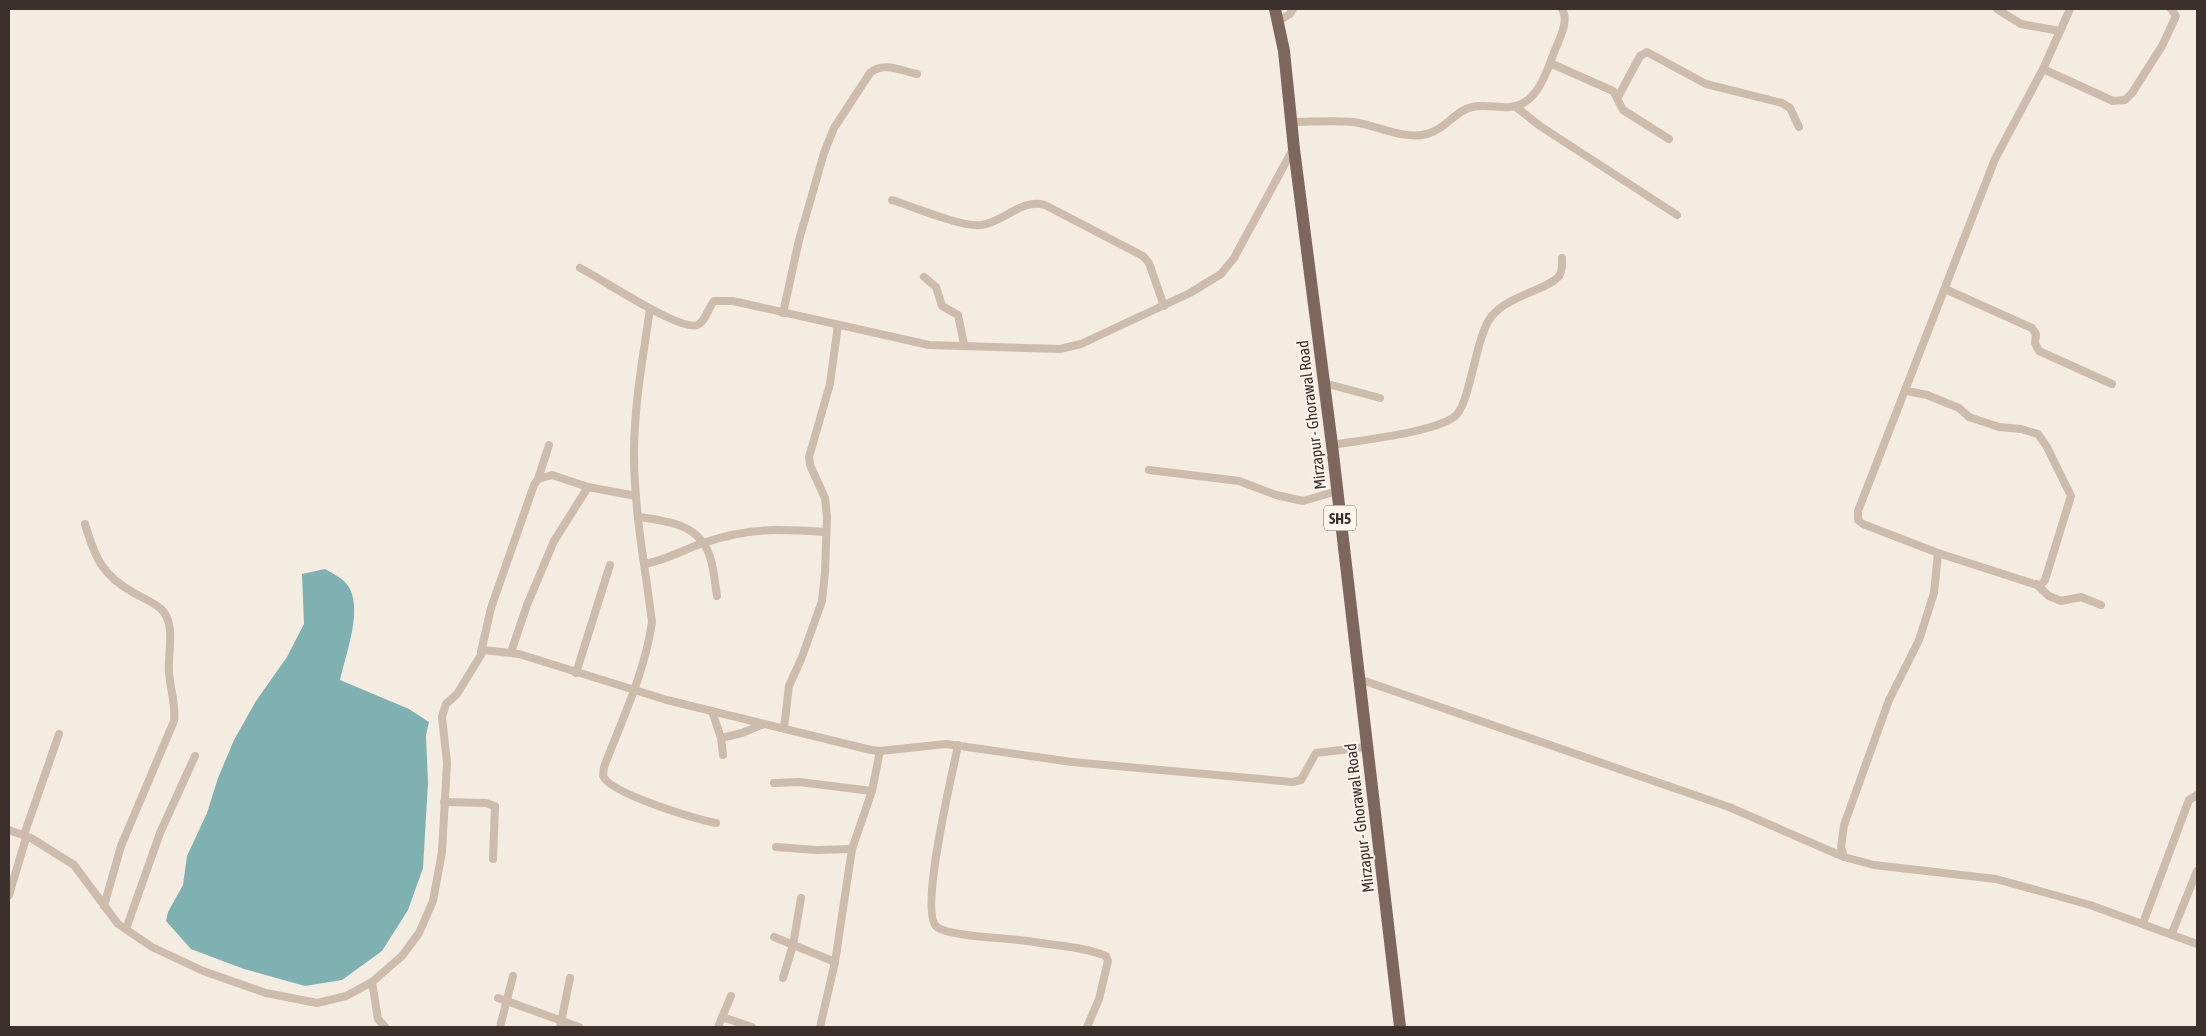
<svg xmlns="http://www.w3.org/2000/svg" width="2206" height="1036" font-family="'Asap Condensed',sans-serif">
  <style>
    .water { fill: #7fb0b2 }
    .lines { fill: none; stroke-linecap: round; stroke-linejoin: round }
    .minor { stroke: #cdbbac; stroke-width: 8 }
    .primary { stroke: #7d675c; stroke-width: 12 }
    .labels { text-anchor: middle; dominant-baseline: central; stroke-width: 4; stroke-linejoin: round; paint-order: stroke }
    .shield { fill: #fbf5ee; stroke: #756b66; stroke-width: 1 }
    .shield-label { font-size: 15px; font-weight: bold; fill: #3b302b }
    .street-label { font-size: 16px; fill: #3b302b; stroke: #fbf5ee }
  </style>
  <rect width="100%" height="100%" fill="#f4ebe1"/>
  <path class="water" d="M325 569C332 573 340 577 345 582 366 603 345 656 340 680L409 709 429 722 426 735 428 783 423 868 408 910 382 951 342 980 305 986 244 969 191 949 166 921 168 912 183 885 187 856 207 813 218 778 234 740 256 701 287 657 304 624 302 574Z"/>
  <g class="lines">
    <g class="minor">
      <polyline points="1997,9 2021,24 2060,31"/>
      <polyline points="1278,21 1290,14 1293,9"/>
      <polyline points="1550,63 1613,91 1623,110 1669,139"/>
      <polyline points="2043,69 2113,101 2125,100 2132,93 2162,46 2176,16 2171,9"/>
      <polyline points="1618,97 1640,56 1647,52 1706,84 1782,103 1790,108 1799,127"/>
      <polyline points="1516,107 1540,126 1677,215"/>
      <path d="M1292 122C1312 122 1333 120 1353 122 1376 125 1403 140 1427 134 1446 129 1456 110 1472 107 1484 104 1498 108 1510 107 1535 106 1546 75 1553 55 1558 41 1570 22 1562 9"/>
      <path d="M892 200C914 207 960 227 981 225 1004 222 1022 198 1045 205L1143 256 1149 263 1164 306"/>
      <path d="M580 268C601 278 678 331 697 325 705 323 708 308 714 301H733L929 345 1060 349 1081 344 1190 293 1221 274 1234 258 1293 149"/>
      <polyline points="924,277 936,287 942,306 958,315 964,344"/>
      <polyline points="1945,289 2032,328 2036,334 2035,343 2039,351 2112,384"/>
      <path d="M650 309C643 357 634 406 634 454 634 510 645 566 652 622 645 672 622 720 604 767L603 776C611 794 696 819 716 823"/>
      <path d="M783 313 799 240 824 153 834 128 870 73C883 61 902 71 917 74"/>
      <polyline points="1324,383 1380,398"/>
      <polyline points="1907,391 1927,395 1959,408 1969,417 1999,427 2021,429 2038,434 2047,447 2071,496 2045,580 2040,586 1938,553"/>
      <path d="M1332 445C1361 440 1431 433 1454 417 1470 407 1475 338 1491 317 1508 295 1548 290 1559 276 1563 270 1562 264 1562 258"/>
      <polyline points="1149,470 1239,481 1276,495 1303,501 1337,491"/>
      <polyline points="538,479 549,445"/>
      <path d="M639 517C668 521 700 524 710 557 714 569 715 584 717 596"/>
      <path d="M85 524C95 558 102 575 134 593 143 598 153 602 161 609 177 624 167 653 169 672 170 689 176 704 174 721L121 846 104 906"/>
      <path d="M645 564C666 560 683 550 703 543 749 527 779 529 826 532"/>
      <polyline points="2036,584 2049,596 2061,601 2081,597 2101,605"/>
      <polyline points="481,652 491,608 534,485 538,479 552,475 588,487 636,496"/>
      <polyline points="511,652 527,605 554,541 588,487"/>
      <polyline points="576,673 610,565"/>
      <polyline points="1359,679 1729,807 1844,857 1874,865 1996,879 2090,905 2197,944"/>
      <polyline points="712,711 721,738 723,755"/>
      <polyline points="784,728 789,686 802,657 822,601 825,572 827,517 825,498 810,465 809,457 830,384 838,325"/>
      <polyline points="721,738 742,733 764,724"/>
      <path d="M958 745C953 772 918 913 937 927 949 937 1015 938 1035 942 1057 946 1085 947 1106 956L1108 961 1099 999 1087 1027"/>
      <polyline points="774,783 799,782 872,791"/>
      <polyline points="444,802 486,803 495,806 493,859"/>
      <polyline points="9,830 31,838 74,865 118,924 152,947 203,971 266,993 317,1003 346,996 372,982 402,956 419,933 433,901 442,852 447,763 442,717 446,704 457,694 484,650 519,654 667,700 871,750 880,751 946,744 1072,762 1293,782 1301,780 1316,753 1366,747"/>
      <polyline points="24,835 59,734"/>
      <polyline points="776,847 816,850 852,849"/>
      <polyline points="1844,857 1841,847 1844,825 1889,700 1919,640 1934,593 1938,553 1863,524 1858,520 1858,511 1995,159 2043,69 2070,9"/>
      <polyline points="9,895 26,838"/>
      <polyline points="2143,923 2189,800 2197,795"/>
      <polyline points="126,929 160,833 195,756"/>
      <polyline points="2172,933 2197,871"/>
      <polyline points="774,937 835,962"/>
      <polyline points="783,978 793,945 801,898"/>
      <polyline points="372,982 378,1019 385,1027"/>
      <polyline points="498,998 579,1027"/>
      <polyline points="722,1017 752,1027"/>
      <polyline points="500,1027 513,976"/>
      <polyline points="560,1027 570,978"/>
      <polyline points="718,1027 731,996"/>
      <polyline points="820,1027 835,962 852,849 872,791 880,751"/>
    </g>
    <polyline class="primary" points="1275,9 1284,51 1294,149 1332,445 1400,1027"/>
  </g>
  <g class="labels">
    <rect class="shield" x="1324" y="505.5" width="32" height="25" rx="4"/>
    <g class="shield-label">
      <text x="1340" y="518">SH5</text>
    </g>
    <g class="street-label">
      <text transform="translate(1311 415) rotate(-97)">Mirzapur - Ghorawal Road</text>
      <text transform="translate(1359 818) rotate(-97)">Mirzapur - Ghorawal Road</text>
    </g>
  </g>
  <rect width="2206" height="1036" fill="none" stroke="#3b302b" stroke-width="20"/>
</svg>
